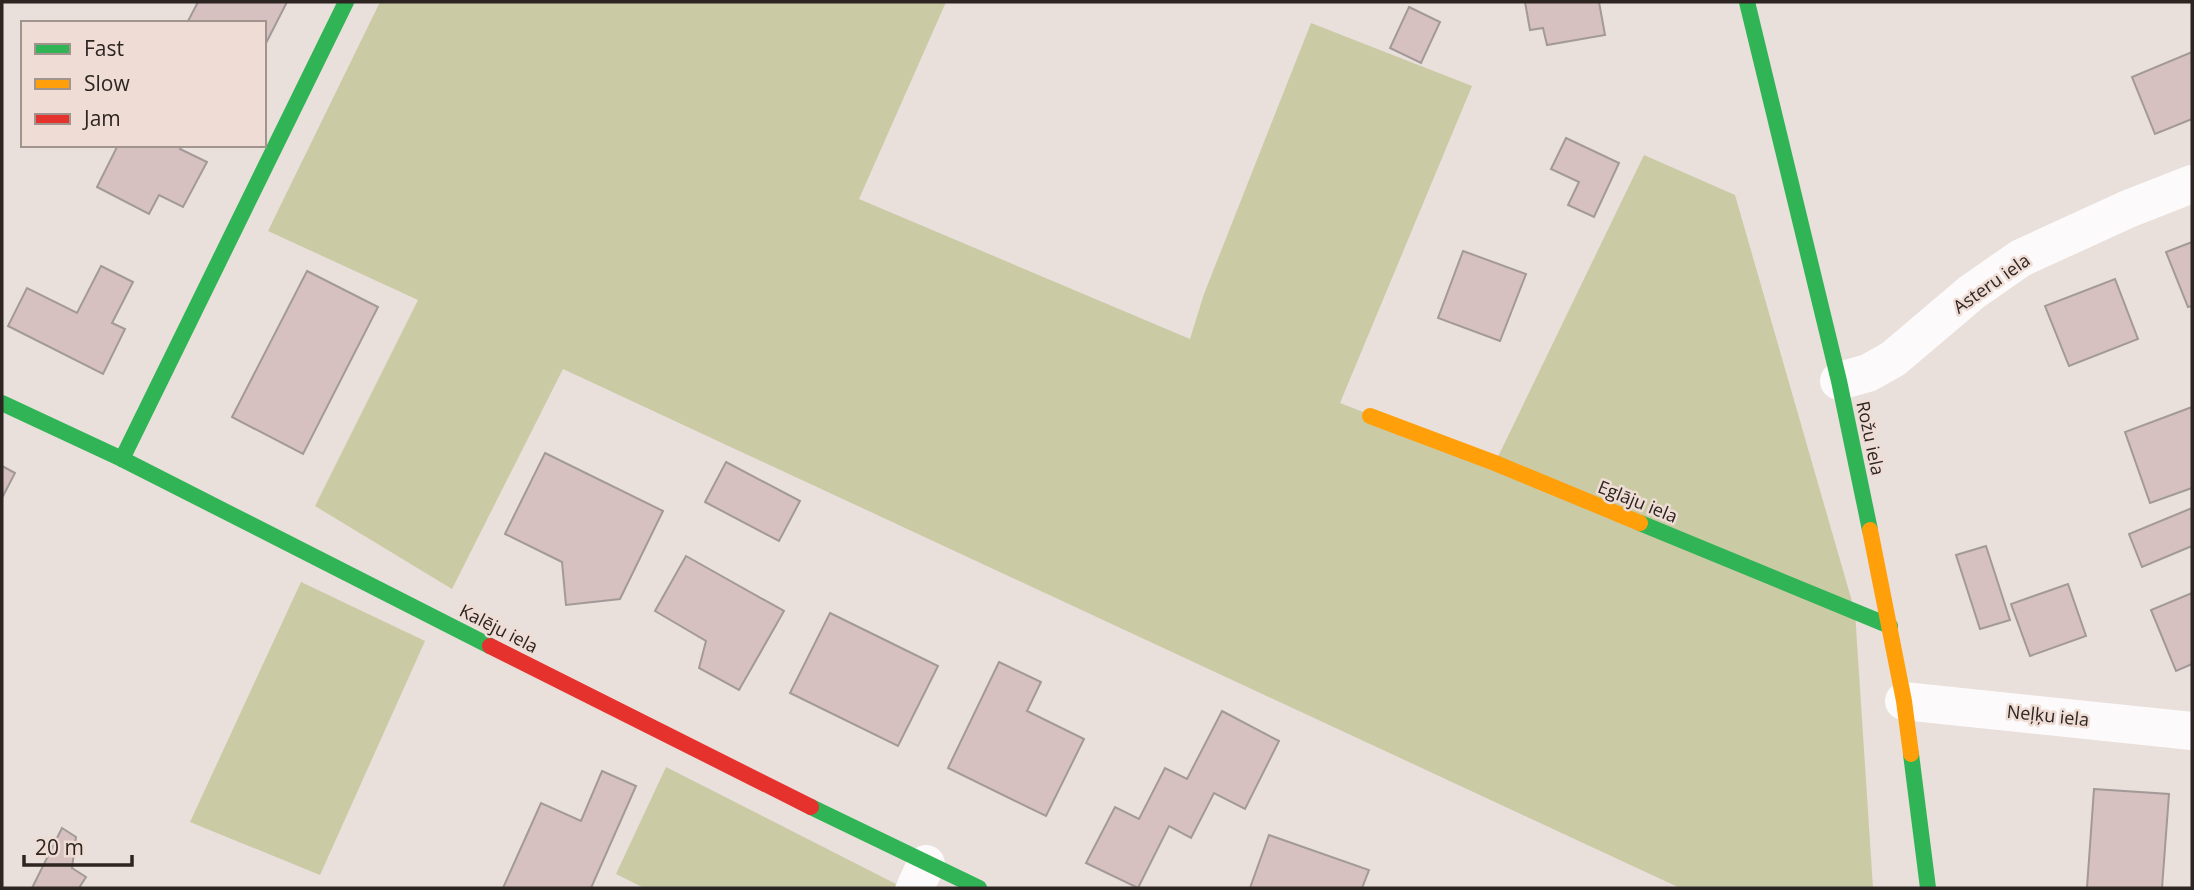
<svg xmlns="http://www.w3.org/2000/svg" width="2194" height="890" font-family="'Open Sans',sans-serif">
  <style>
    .green { fill: #cacaa5 }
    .building { fill: #d6c0c0; stroke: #a29a98; stroke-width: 2 }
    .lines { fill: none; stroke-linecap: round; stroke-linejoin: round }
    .street { stroke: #fcfafa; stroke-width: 38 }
    .fast { stroke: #30b455; stroke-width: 16 }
    .slow { stroke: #ff9f0a; stroke-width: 16 }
    .jam { stroke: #e5322d; stroke-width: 16 }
    .labels { text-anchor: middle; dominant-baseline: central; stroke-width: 5; stroke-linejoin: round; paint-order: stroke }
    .street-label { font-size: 18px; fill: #2c2522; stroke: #efddd5 }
  </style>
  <rect width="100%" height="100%" fill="#e9dfdb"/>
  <g class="green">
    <polygon points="380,2 946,2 859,199 1190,339 1204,294 1311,23 1472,86 1340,403 1495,463 1644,155 1735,195 1855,612 1873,888 1680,888 563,369 452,589 315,506 418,300 268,231"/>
    <polygon points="301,582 425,641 320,875 190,822"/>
    <polygon points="666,767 896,884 894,888 644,888 616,874"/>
  </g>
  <g class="building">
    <polygon points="198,2 287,2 264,47 264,23 187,23"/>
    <polygon points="1525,2 1599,2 1605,35 1547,45 1543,28 1530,30"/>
    <polygon points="1409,7 1440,22 1421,63 1390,48"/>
    <polygon points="2192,52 2192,119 2155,134 2132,77"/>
    <polygon points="1566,138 1619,163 1594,217 1568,205 1579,182 1551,169"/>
    <polygon points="118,145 182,145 180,149 207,162 183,207 159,195 149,214 97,187"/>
    <polygon points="2192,242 2192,306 2188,307 2166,252"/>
    <polygon points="1463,251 1526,274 1500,341 1438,318"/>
    <polygon points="101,266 133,282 112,323 125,329 103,374 8,326 27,288 77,313"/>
    <polygon points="307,271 378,307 303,454 232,417"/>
    <polygon points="2115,279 2138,339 2069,366 2045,306"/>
    <polygon points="2192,407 2192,488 2150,503 2125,432"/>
    <polygon points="545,453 663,511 620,599 566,605 562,562 505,534"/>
    <polygon points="726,462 800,501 779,541 705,502"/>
    <polygon points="2,466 15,473 2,498"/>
    <polygon points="2192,508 2192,546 2142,567 2129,534"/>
    <polygon points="1986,546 2010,620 1980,629 1956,555"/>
    <polygon points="686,556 784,611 739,690 699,668 706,641 655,611"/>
    <polygon points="2068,584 2086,636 2030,656 2011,604"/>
    <polygon points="2192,593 2192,664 2176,671 2151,610"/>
    <polygon points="830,613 938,666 898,746 790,693"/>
    <polygon points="999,662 1041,682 1027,711 1084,739 1046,816 948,768"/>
    <polygon points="1222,711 1279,741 1245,809 1214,793 1191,838 1169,826 1138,888 1086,863 1115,807 1139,819 1165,768 1187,779"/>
    <polygon points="602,771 636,786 591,888 503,888 541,803 581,821"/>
    <polygon points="2094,789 2169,794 2162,888 2087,888"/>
    <polygon points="62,828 76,837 72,868 86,877 79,888 32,888"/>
    <polygon points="1269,835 1369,870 1362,888 1250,888"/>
  </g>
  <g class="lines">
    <g class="street">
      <polyline points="1839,381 1868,373 1893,359 1972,292 2021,258 2128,209 2192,184"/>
      <polyline points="1904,701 2192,731"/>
      <polyline points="915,888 926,864"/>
    </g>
    <g class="fast">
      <polyline points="1747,2 1839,381 1870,530"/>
      <polyline points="2,403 122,459 490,646"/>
      <polyline points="122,459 346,2"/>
      <polyline points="1640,523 1890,626"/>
      <polyline points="1911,754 1928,888"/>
      <polyline points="811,807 979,888"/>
    </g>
    <g class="slow">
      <polyline points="1370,416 1495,463 1640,523"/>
      <polyline points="1870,530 1904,701 1911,754"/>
    </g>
    <polyline class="jam" points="490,646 811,807"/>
  </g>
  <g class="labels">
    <g class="street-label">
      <text transform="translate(1991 283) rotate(-35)">Asteru iela</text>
      <text transform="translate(1871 438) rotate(78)">Rožu iela</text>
      <text transform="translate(1638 501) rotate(22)">Eglāju iela</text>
      <text transform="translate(499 628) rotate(27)">Kalēju iela</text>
      <text transform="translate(2048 715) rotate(6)">Neļķu iela</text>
    </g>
  </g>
  <rect width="2194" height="890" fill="none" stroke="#2c2522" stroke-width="7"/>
  <rect x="21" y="21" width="245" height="126" fill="#efddd5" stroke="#a1938d" stroke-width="2"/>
  <rect x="35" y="44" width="35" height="10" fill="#30b455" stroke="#a1938d" stroke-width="2"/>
  <text x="84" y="56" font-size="21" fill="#2c2522">Fast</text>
  <rect x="35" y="79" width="35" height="10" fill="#ff9f0a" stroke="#a1938d" stroke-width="2"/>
  <text x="84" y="91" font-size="21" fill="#2c2522">Slow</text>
  <rect x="35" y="114" width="35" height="10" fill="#e5322d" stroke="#a1938d" stroke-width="2"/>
  <text x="84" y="126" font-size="21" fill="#2c2522">Jam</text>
  <path d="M24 855v10h108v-10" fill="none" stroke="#2c2522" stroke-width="3.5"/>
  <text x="35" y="855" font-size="21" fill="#2c2522" stroke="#efddd5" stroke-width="5" paint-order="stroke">20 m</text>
</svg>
